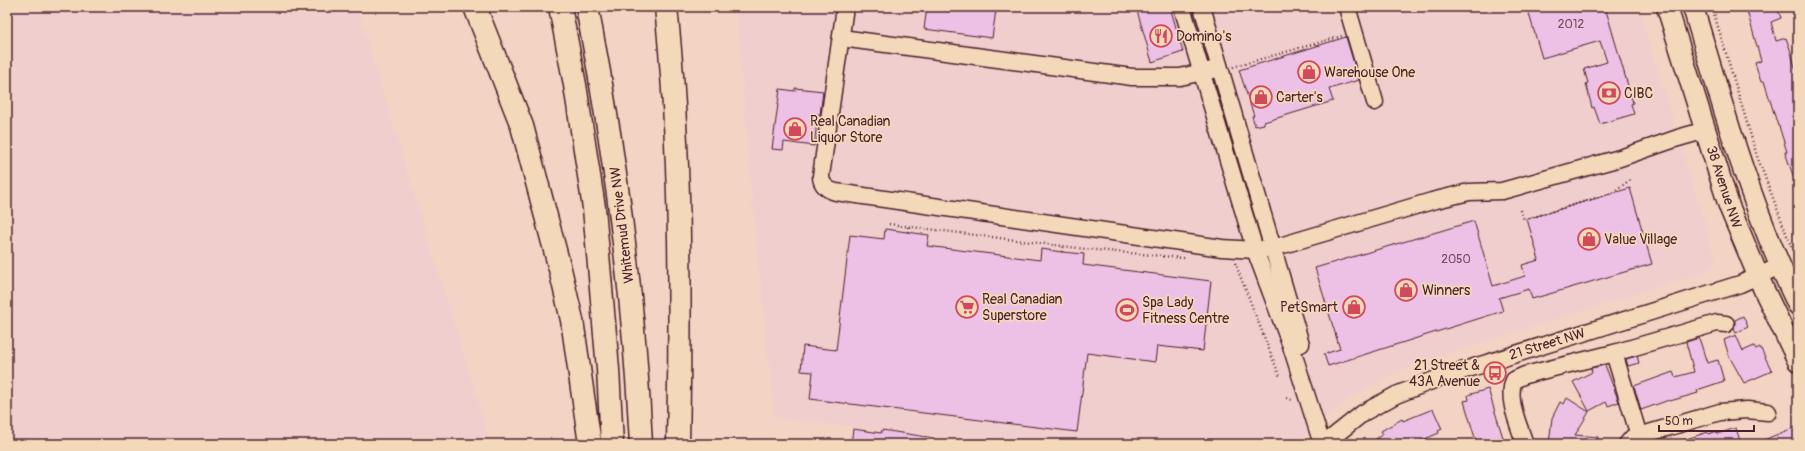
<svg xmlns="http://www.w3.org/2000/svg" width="1805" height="451" font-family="Pangolin,sans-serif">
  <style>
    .built { fill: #f1cece }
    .building { fill: #edc1e6; stroke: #4a1f2b }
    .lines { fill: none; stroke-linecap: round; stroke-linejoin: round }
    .minor-casing { stroke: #4a1f2b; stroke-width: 19 }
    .major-casing { stroke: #4a1f2b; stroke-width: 23 }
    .highway-casing { stroke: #4a1f2b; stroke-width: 25 }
    .path { stroke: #4a1f2b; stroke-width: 2.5; stroke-dasharray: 1 3; stroke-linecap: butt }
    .minor { stroke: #f4d8ba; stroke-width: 16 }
    .major { stroke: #f4d8ba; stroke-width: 20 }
    .highway { stroke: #f4d8ba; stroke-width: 22 }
    .labels { text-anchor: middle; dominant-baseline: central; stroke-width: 3.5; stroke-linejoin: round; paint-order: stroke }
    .number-label { font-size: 12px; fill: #73485a }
    .poi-label { font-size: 14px; fill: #4a1f2b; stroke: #f4d8ba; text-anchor: start }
    .street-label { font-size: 14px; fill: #4a1f2b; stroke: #f4d8ba }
  </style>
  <rect width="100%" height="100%" fill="#f3d3c3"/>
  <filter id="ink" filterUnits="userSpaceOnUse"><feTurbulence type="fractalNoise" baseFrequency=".025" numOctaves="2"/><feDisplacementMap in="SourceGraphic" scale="8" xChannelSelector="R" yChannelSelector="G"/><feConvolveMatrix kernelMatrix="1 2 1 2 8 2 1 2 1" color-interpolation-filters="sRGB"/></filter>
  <g filter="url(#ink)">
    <g class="built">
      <polygon points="7,7 357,7 491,444 7,444"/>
      <polygon points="736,7 1638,7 1716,260 1711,270 1421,362 1393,374 1367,388 1331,412 1297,444 1008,444 775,418 753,208"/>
    </g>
    <g class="building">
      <polygon points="927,7 969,7 996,10 992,38 924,29"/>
      <polygon points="1136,7 1170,7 1183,52 1152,62"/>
      <polygon points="1527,7 1605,7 1633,103 1631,104 1634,114 1600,124 1594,107 1592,108 1586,84 1588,83 1584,69 1607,62 1600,41 1542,58"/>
      <polygon points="1746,7 1777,7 1781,18 1771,22 1776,41 1786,38 1790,49 1798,78 1798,184 1796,184 1785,152 1787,152 1779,126 1778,126 1764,81 1761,82 1755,63 1761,61"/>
      <polygon points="1346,37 1359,80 1329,89 1333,101 1264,122 1264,124 1255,126 1252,116 1254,116 1239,70"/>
      <polygon points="795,88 823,91 820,115 818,114 814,146 784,142 783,150 772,149 780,89 795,91"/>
      <polygon points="1630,188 1652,264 1532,299 1529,289 1499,298 1503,311 1328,366 1324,354 1340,349 1315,268 1474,221 1493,286 1525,276 1522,265 1539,260 1527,219"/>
      <polygon points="885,229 929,235 927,246 1040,260 1041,249 1062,252 1084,254 1083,265 1211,281 1203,351 1157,346 1155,362 1087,353 1077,432 810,399 813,372 801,371 803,346 836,350 850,235 884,239"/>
      <polygon points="1743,316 1748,327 1736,333 1734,329 1735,320"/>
      <polygon points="1736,335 1743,351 1754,346 1756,349 1760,347 1772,371 1744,383 1729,356 1724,340"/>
      <polygon points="1699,338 1707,363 1718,360 1724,381 1697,390 1698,393 1670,401 1669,400 1641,410 1634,386 1673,372 1675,377 1694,372 1686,342"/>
      <polygon points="1637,356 1639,363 1628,366 1626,359"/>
      <polygon points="1605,365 1619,402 1608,406 1606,402 1589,411 1573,382 1592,372 1591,368"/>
      <polygon points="1488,389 1495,412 1505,444 1477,444 1472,428 1464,401 1469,400 1468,395"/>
      <polygon points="1567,398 1589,412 1575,435 1598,437 1597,444 1549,444 1552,418 1560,402 1564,404"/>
      <polygon points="1433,409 1442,429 1438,431 1439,433 1413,444 1369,444 1383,434 1381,431 1402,419 1403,421"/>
      <polygon points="1798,426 1798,444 1754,444"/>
      <polygon points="1736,428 1741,444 1677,444 1677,442 1708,432 1708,434 1716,431 1717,434"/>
      <polygon points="853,429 881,433 882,430 934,438 934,444 851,444"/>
    </g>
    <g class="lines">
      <g class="minor-casing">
        <g id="minor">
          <path d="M845 7 821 176C821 185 828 190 836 192L1222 248 1255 250 1273 248 1432 201 1469 192 1502 191 1620 158 1678 138 1706 130"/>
          <polyline points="1182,7 1255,250 1291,346 1322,444"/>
          <polyline points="1202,7 1301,344"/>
          <polyline points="1347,7 1375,102"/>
          <polyline points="841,38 1132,77 1180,77 1212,70"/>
          <polyline points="1614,353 1639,436"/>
          <polyline points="1324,444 1363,413 1396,395 1439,378 1740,284 1780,266"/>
          <path d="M1525 444C1519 425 1506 399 1514 380L1525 375 1614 353 1717 323 1726 324"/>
          <polyline points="1627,444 1632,438 1639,436 1720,412 1747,410 1768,412"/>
        </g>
      </g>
      <g class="major-casing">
        <g id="major">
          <polyline points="1667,7 1729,206 1764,290 1798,361"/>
          <path d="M1693 7C1723 108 1752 210 1798 305"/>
        </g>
      </g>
      <g class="highway-casing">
        <g id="highway">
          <polyline points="475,7 522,126 560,269 572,320 590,444"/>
          <polyline points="560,7 575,85 594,208 608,369 612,444"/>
          <path d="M587 7C615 151 634 297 641 444"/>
          <path d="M666 7C681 152 681 298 678 444"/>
        </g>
      </g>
      <g class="path">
        <polyline points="1712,7 1757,156 1796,259"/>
        <polyline points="1233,67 1342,36"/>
        <polyline points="1520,210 1524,220 1612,193 1630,180"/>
        <polyline points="889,224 1086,249 1184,258"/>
        <polyline points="908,232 908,226"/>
        <polyline points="1062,252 1063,245"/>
        <polyline points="1235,263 1280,377"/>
        <polyline points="1287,398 1294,401"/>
      </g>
      <use href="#minor" class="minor"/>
      <use href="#major" class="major"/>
      <use href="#highway" class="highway"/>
    </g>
  </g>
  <defs>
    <g id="restaurant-ring" transform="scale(1.15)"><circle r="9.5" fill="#f4d8ba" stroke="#d1495b" stroke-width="1.5"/><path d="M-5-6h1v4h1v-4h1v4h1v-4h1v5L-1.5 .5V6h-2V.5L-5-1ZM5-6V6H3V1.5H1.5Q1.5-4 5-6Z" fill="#d1495b"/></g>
    <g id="shop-ring" transform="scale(1.15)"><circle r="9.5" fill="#f4d8ba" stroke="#d1495b" stroke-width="1.5"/><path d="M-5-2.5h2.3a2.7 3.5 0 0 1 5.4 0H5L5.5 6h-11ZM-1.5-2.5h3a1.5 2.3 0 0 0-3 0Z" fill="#d1495b"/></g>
    <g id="bank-ring" transform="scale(1.15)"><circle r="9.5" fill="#f4d8ba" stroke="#d1495b" stroke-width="1.5"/><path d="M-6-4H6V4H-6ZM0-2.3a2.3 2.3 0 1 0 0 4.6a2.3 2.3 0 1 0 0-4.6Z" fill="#d1495b"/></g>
    <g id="supermarket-ring" transform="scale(1.15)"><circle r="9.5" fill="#f4d8ba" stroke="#d1495b" stroke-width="1.5"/><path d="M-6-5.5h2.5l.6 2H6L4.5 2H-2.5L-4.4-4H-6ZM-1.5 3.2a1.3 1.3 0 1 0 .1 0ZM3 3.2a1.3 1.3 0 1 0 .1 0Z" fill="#d1495b"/></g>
    <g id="stadium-ring" transform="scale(1.15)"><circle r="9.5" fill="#f4d8ba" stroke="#d1495b" stroke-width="1.5"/><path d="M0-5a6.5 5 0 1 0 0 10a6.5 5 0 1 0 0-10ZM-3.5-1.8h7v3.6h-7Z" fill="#d1495b"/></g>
    <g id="bus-ring" transform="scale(1.15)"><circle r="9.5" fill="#f4d8ba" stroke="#d1495b" stroke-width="1.5"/><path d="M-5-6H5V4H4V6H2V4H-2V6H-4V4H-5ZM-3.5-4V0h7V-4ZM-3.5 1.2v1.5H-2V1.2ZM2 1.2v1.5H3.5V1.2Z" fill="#d1495b"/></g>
  </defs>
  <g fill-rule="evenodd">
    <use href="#restaurant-ring" x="1161" y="36"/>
    <use href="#shop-ring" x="1309" y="72"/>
    <use href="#bank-ring" x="1609" y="93"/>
    <use href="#shop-ring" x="1261" y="97"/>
    <use href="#shop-ring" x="795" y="129"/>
    <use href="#shop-ring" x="1589" y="239"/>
    <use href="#shop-ring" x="1406" y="290"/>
    <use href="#supermarket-ring" x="967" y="307"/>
    <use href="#shop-ring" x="1354" y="307"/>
    <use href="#stadium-ring" x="1127" y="310"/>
    <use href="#bus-ring" x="1495" y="373"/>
  </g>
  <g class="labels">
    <g class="number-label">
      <text x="1571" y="24">2012</text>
      <text x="1456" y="259">2050</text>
    </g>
    <g class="poi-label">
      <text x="1176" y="36">Domino's</text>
      <text x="1324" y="72">Warehouse One</text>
      <text x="1624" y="93">CIBC</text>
      <text x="1276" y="97">Carter's</text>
      <text x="810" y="121">Real Canadian<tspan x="810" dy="16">Liquor Store</tspan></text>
      <text x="1604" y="239">Value Village</text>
      <text x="1422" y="290">Winners</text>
      <text x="982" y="299">Real Canadian<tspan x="982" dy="16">Superstore</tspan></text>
      <text x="1142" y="302">Spa Lady<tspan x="1142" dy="16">Fitness Centre</tspan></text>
      <text x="1338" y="307" text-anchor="end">PetSmart</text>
      <text x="1480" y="365" text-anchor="end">21 Street &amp;<tspan x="1480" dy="16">43A Avenue</tspan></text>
    </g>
    <g class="street-label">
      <text transform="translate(1724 187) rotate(72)">38 Avenue NW</text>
      <text transform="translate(622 225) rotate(-97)">Whitemud Drive NW</text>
      <text transform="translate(1547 344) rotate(-17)">21 Street NW</text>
    </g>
  </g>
  <rect width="1805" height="451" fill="none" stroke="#f4d8ba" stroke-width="24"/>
  <rect x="12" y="12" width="1781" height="427" fill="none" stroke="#4a1f2b" stroke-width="1.5" filter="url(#ink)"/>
  <path d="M1659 425v6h95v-6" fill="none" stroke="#4a1f2b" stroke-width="2"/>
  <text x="1665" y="425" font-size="12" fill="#4a1f2b" stroke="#f4d8ba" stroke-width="3" paint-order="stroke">50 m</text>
</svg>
